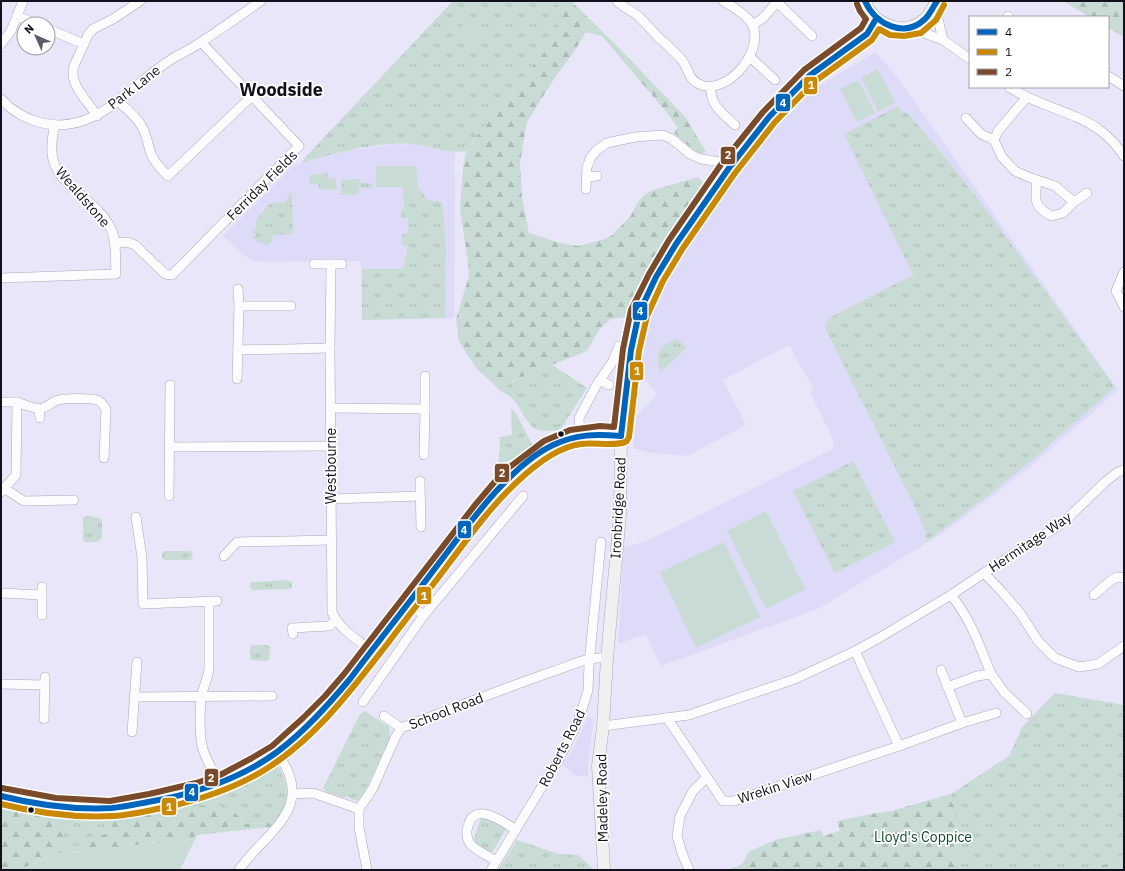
<svg xmlns="http://www.w3.org/2000/svg" width="1125" height="871" font-family="'IBM Plex Sans',sans-serif">
  <style>
    .built { fill: #dedbf9 }
    .grass { fill: url(#grass-tufts) }
    .forest { fill: url(#forest-firs) }
    .garden { fill: #c9dbd5 }
    .lines { fill: none; stroke-linecap: round; stroke-linejoin: round }
    .street-casing { stroke: #aaa9b7; stroke-width: 10 }
    .secondary-casing { stroke: #aaa9b7; stroke-width: 13 }
    .street { stroke: #fcfbfe; stroke-width: 9 }
    .secondary { stroke: #f0f0f0; stroke-width: 12 }
    .bus-1-casing { stroke: #fff; stroke-width: 9 }
    .bus-2-casing { stroke: #fff; stroke-width: 9 }
    .bus-3-casing { stroke: #fff; stroke-width: 9 }
    .bus-1 { stroke: #0065bd; stroke-width: 6 }
    .bus-2 { stroke: #c98805; stroke-width: 6 }
    .bus-3 { stroke: #7a4b2a; stroke-width: 6 }
    .bus-dot { fill: #11101b; stroke: #fff; stroke-width: 1.5 }
    .labels { text-anchor: middle; dominant-baseline: central; stroke-width: 3.5; stroke-linejoin: round; paint-order: stroke }
    .street-label { font-size: 14px; fill: #11101b; stroke: #fff }
    .park-label { font-size: 14px; fill: #0f4928; stroke: #fff }
    .district-label { font-size: 18px; font-weight: bold; fill: #11101b; stroke: #fff }
    .line-badge { stroke: #fff; stroke-width: 1.5 }
    .badge-label { font-size: 11px; text-anchor: middle; font-weight: bold; fill: #fff }
  </style>
  <defs>
    <pattern id="grass-tufts" width="24" height="20" patternUnits="userSpaceOnUse"><rect width="24" height="20" fill="#c9dbd5"/><path d="M3 7l-1-3M5 7V3M7 7l1-3M15 17l-1-3M17 17v-4M19 17l1-3" fill="none" stroke="#acbbb6"/></pattern>
    <pattern id="forest-firs" width="22" height="20" patternUnits="userSpaceOnUse"><rect width="22" height="20" fill="#c9dbd5"/><path d="M5 1l3.5 6h-7zM16 11l3.5 6h-7z" fill="#acbbb6"/></pattern>
  </defs>
  <rect width="100%" height="100%" fill="#e8e6f8"/>
  <g class="built">
    <polygon points="875,52 898,78 1118,390 1029,468 943,533 820,608 661,666 646,634 618,644 624,547 645,542 833,449 834,441 810,392 814,390 789,345 723,380 746,425 687,456 646,452 633,448 636,417 657,394 639,372 643,331 651,304 690,235 771,129 817,87"/>
    <polygon points="410,144 455,152 454,318 362,320 361,261 323,262 251,261 223,236 294,165 342,152 385,145"/>
    <polygon points="588,717 594,719 588,762 588,777 574,775 562,764 572,751"/>
  </g>
  <g class="grass">
    <path d="M453 1H557V37L495 112 466 151C447 154 430 146 411 144 378 141 333 154 301 163L312 150Z"/>
    <polygon points="898,106 901,111 909,114 949,162 990,215 1115,387 1037,456 990,494 926,542 926,533 917,511 825,328 829,318 913,275 844,134"/>
    <polygon points="327,173 329,179 336,179 337,190 319,189 318,184 310,184 309,175"/>
    <polygon points="359,179 362,183 372,183 373,188 359,188 359,194 340,195 340,190 342,190 341,180"/>
    <polygon points="403,187 418,187 427,200 442,202 446,245 445,318 362,320 362,269 403,269 408,246 402,246 402,235 408,233 408,218 401,218 401,209 404,208"/>
    <polygon points="289,193 292,193 293,234 273,235 272,240 267,245 256,241 251,236 256,236 255,233 251,232 256,228 256,220 269,204 286,202"/>
    <path d="M677 339 687 347 661 372C654 354 658 345 677 339Z"/>
    <path d="M551 364 587 388 560 430C554 430 544 432 538 430 522 424 522 399 502 392L511 382Z"/>
    <polygon points="511,410 514,410 533,446 516,458 499,464 500,437 512,435"/>
    <polygon points="853,461 895,542 835,573 793,491"/>
    <polygon points="88,516 99,518 102,521 102,538 97,542 85,542 83,540 83,517"/>
    <polygon points="164,551 190,551 193,554 191,560 165,560 162,558 162,553"/>
    <polygon points="288,580 292,582 292,588 290,589 252,590 250,587 250,583 252,582"/>
    <polygon points="252,645 267,645 270,647 269,659 267,661 252,660 250,659 250,647"/>
    <polygon points="1055,693 1124,705 1124,854 1112,863 1077,870 974,870 956,865 955,807 951,801 951,794 1009,756 1022,727"/>
    <path d="M365 711 389 727 390 739 362 797C356 803 353 800 346 796L344 798 326 792 323 788 360 714Z"/>
    <path d="M272 763 277 765C287 778 291 799 282 814 279 819 275 823 271 827H270L269 823 245 824 230 807 108 828 109 831 95 840 68 849 62 846C61 819 60 820 35 814V808L104 813 258 769Z"/>
    <polygon points="485,816 507,828 491,854 476,844 474,839 481,817"/>
    <polygon points="517,840 559,854 578,855 592,868 592,870 498,870"/>
  </g>
  <g class="forest">
    <polygon points="557,1 571,1 620,49 686,118 706,152 701,154 692,149 673,132 678,128 668,114 602,36 586,32 577,47 550,85 527,122 520,163 522,197 529,233 560,243 578,246 605,239 611,236 630,217 638,202 644,195 651,191 698,177 707,187 672,237 645,283 633,316 611,319 599,330 587,351 512,381 502,392 476,368 459,341 456,319 469,276 468,262 460,210 463,168 466,151 495,112 557,37"/>
    <polygon points="1063,1 1124,1 1124,37 1108,28 1108,17 1090,17"/>
    <path d="M951 794V801L955 807 956 865 974 870H727C741 865 744 866 748 852L775 840 821 830 823 836 840 831 837 821 871 814 891 811Z"/>
    <path d="M1 804 27 812 55 819 59 823 62 834V846L68 849 95 840 109 831 108 828 105 827 102 820C143 814 189 801 230 807L245 824 270 823V827L197 835 195 839 54 854 19 870H1Z"/>
    <polygon points="1124,854 1124,870 1077,870 1112,863"/>
  </g>
  <g class="garden">
    <polygon points="468,18 488,36 477,48 458,30"/>
    <polygon points="878,69 895,103 878,112 861,78"/>
    <polygon points="858,80 875,113 857,122 840,89"/>
    <polygon points="376,166 416,166 418,187 376,187"/>
    <polygon points="766,511 805,589 766,609 727,531"/>
    <polygon points="724,542 760,617 696,648 660,572"/>
    <polygon points="195,839 180,870 19,870 54,854"/>
  </g>
  <g class="lines">
    <g class="street-casing">
      <g id="street">
        <path d="M617 1C623 7 630 10 637 15 644 22 651 29 658 37 666 44 675 52 682 60 689 69 688 79 699 84 727 98 769 47 750 21 743 12 733 7 723 1"/>
        <polyline points="777,2 812,36"/>
        <polyline points="935,6 943,40"/>
        <polyline points="17,16 36,24"/>
        <polyline points="1008,16 1009,17"/>
        <polyline points="752,25 762,19 778,1"/>
        <polyline points="908,27 943,40 970,59"/>
        <polyline points="48,29 84,44"/>
        <polyline points="1,44 11,31 23,1"/>
        <polyline points="750,57 775,80"/>
        <polyline points="1108,76 1124,86"/>
        <path d="M711 87C709 104 724 115 735 125"/>
        <path d="M1009 87C1037 106 1074 111 1101 131 1110 138 1118 147 1124 156"/>
        <path d="M1 99C13 112 25 119 42 123 95 135 127 89 166 63 175 56 186 52 195 46 217 32 239 16 261 1"/>
        <path d="M118 101C127 110 138 117 143 129 148 138 148 148 152 156 156 164 162 170 168 176L252 96"/>
        <path d="M97 116C88 101 68 84 74 66L88 35 93 29 113 19 140 1"/>
        <polyline points="966,118 981,134 994,140 1002,157 1015,171 1031,178 1055,186 1074,202 1087,193"/>
        <polyline points="994,140 998,131 1027,97"/>
        <polyline points="586,177 597,176"/>
        <path d="M1037 180C1035 199 1033 207 1052 216L1063 213 1074 202"/>
        <polyline points="586,189 587,167 591,157 597,150 607,143 635,137 663,135 672,139 690,154 701,159 721,162 729,168"/>
        <polyline points="114,243 127,242 135,245 165,274 172,275 299,146 201,42"/>
        <path d="M314 264H331L330 348 332 612C339 629 357 639 371 651"/>
        <polyline points="331,264 342,264"/>
        <polyline points="1124,272 1116,291 1124,307"/>
        <path d="M1 278 116 274C115 259 117 242 111 229 99 200 54 186 52 153 51 145 53 135 54 126"/>
        <polyline points="238,289 239,306 291,306"/>
        <polyline points="238,350 330,348"/>
        <polyline points="237,379 239,306"/>
        <polyline points="600,380 609,385"/>
        <polyline points="1,402 17,402 28,406 39,409 40,418"/>
        <polyline points="331,408 425,409"/>
        <path d="M39 409C47 408 51 402 58 400 66 398 90 398 97 400 101 401 103 405 106 409L104 458"/>
        <polyline points="580,437 579,418 596,386 613,361 619,346"/>
        <polyline points="169,447 330,446"/>
        <polyline points="424,455 425,409 425,376"/>
        <polyline points="420,481 421,527"/>
        <polyline points="5,489 24,501 74,500"/>
        <polyline points="1,492 16,475 17,402"/>
        <polyline points="169,496 170,385"/>
        <polyline points="331,499 420,496"/>
        <polyline points="136,517 142,558 143,604 217,601"/>
        <polyline points="224,556 237,542 331,540"/>
        <polyline points="984,573 1003,593 1020,613 1038,641 1055,658 1079,667 1098,664 1124,646"/>
        <polyline points="1,593 42,595"/>
        <polyline points="1094,595 1110,581 1117,577 1124,578"/>
        <path d="M209 601V669C208 679 202 689 201 699 200 711 199 738 203 749 206 761 214 772 220 783"/>
        <polyline points="408,604 424,615"/>
        <polyline points="42,615 42,587"/>
        <polyline points="293,634 292,628 329,626 336,621"/>
        <polyline points="855,651 899,746"/>
        <polyline points="941,670 962,723"/>
        <polyline points="991,674 1004,692 1027,714"/>
        <polyline points="1,684 45,685"/>
        <path d="M947 687 977 676 991 674C980 646 970 618 951 595"/>
        <polyline points="134,697 272,696"/>
        <polyline points="363,702 424,615 523,496"/>
        <polyline points="384,716 401,728"/>
        <polyline points="667,718 723,801 734,801 899,746 962,723 996,713"/>
        <polyline points="44,719 45,677"/>
        <polyline points="603,726 689,715 795,679 855,651 879,638 951,595 984,573 1058,526 1070,516 1105,482 1118,472 1124,470"/>
        <polyline points="132,732 137,662"/>
        <polyline points="293,794 313,793 359,809"/>
        <path d="M496 861C490 857 474 849 470 844 467 839 466 832 468 826 474 800 504 822 516 830"/>
        <path d="M239 870C259 839 305 816 289 774 286 766 281 759 277 752"/>
        <path d="M367 870 359 827V809L373 788 395 738 401 728C452 709 502 689 554 671 570 666 589 656 607 658"/>
        <polyline points="491,870 559,759 574,730 582,710 588,690 589,664 601,542"/>
        <polyline points="689,870 682,853 677,836 680,816 693,791 706,778"/>
      </g>
    </g>
    <g class="secondary-casing">
      <g id="secondary">
        <path d="M865 1C871 22 898 35 918 24 928 19 932 10 937 1"/>
        <path d="M1 796C36 805 73 809 109 808 119 808 129 805 139 804 188 796 237 782 277 752 305 731 328 705 350 679 377 643 404 608 432 573 467 528 516 453 573 437 588 433 605 435 621 436"/>
        <polyline points="604,870 598,766 603,726 607,658 620,515 621,436 631,350 639,313 656,277 676,244 729,168 769,117 798,86 809,76 867,34 876,19"/>
      </g>
    </g>
    <use href="#street" class="street"/>
    <use href="#secondary" class="secondary"/>
    <g class="bus-1-casing">
      <g id="bus-1">
        <path d="M865 1C875 24 904 39 925 19 930 14 933 7 937 1"/>
        <polyline points="621,436 631,350 639,313 656,277 676,244 729,168 769,117 809,76 867,34 876,19"/>
        <path d="M1 796C37 805 75 810 112 808 124 807 137 804 148 802 194 794 239 780 277 752 305 731 328 705 350 679 377 643 406 607 433 571 464 531 507 467 553 445 577 434 595 434 621 436"/>
      </g>
    </g>
    <g class="bus-2-casing">
      <path id="bus-2" d="M1 804C37 813 76 818 114 816 132 815 150 810 168 807 202 799 236 788 266 769 316 738 352 689 388 643 408 616 430 589 450 562 471 534 492 505 518 481 535 465 557 447 581 444 593 442 619 447 627 441L629 437 639 351 647 316 663 281 683 248 735 173 775 122 814 82 872 40 879 29 890 35 904 36 921 33 936 20 944 5"/>
    </g>
    <g class="bus-3-casing">
      <polyline id="bus-3" points="2,788 56,798 110,801 149,794 196,783 220,775 252,758 272,746 303,718 325,696 344,674 475,505 503,472 544,441 570,430 600,426 614,427 623,349 631,310 649,274 669,240 722,163 763,112 804,70 861,28 866,19 860,11 857,4"/>
    </g>
    <use href="#bus-1" class="bus-1"/>
    <use href="#bus-2" class="bus-2"/>
    <use href="#bus-3" class="bus-3"/>
  </g>
  <g class="bus-dot">
    <circle cx="561" cy="434" r="3.5"/>
    <circle cx="31" cy="810" r="3.5"/>
  </g>
  <g class="labels">
    <g class="street-label">
      <text transform="translate(134 87) rotate(-38)">Park Lane</text>
      <text transform="translate(262 185) rotate(-45)">Ferriday Fields</text>
      <text transform="translate(83 197) rotate(49)">Wealdstone</text>
      <text transform="translate(331 466) rotate(-90)">Westbourne</text>
      <text transform="translate(618 508) rotate(-87)">Ironbridge Road</text>
      <text transform="translate(1030 542) rotate(-34)">Hermitage Way</text>
      <text transform="translate(446 711) rotate(-21)">School Road</text>
      <text transform="translate(562 748) rotate(-63)">Roberts Road</text>
      <text transform="translate(775 787) rotate(-18)">Wrekin View</text>
      <text transform="translate(602 798) rotate(-91)">Madeley Road</text>
    </g>
    <g class="park-label">
      <text x="923" y="837">Lloyd's Coppice</text>
    </g>
    <g class="district-label">
      <text x="281" y="89">Woodside</text>
    </g>
  </g>
  <g class="line-badge">
    <rect x="803" y="76" width="15" height="19" rx="4" fill="#c98805"/>
    <rect x="775" y="93" width="16" height="19" rx="4" fill="#0065bd"/>
    <rect x="720" y="146" width="16" height="19" rx="4" fill="#7a4b2a"/>
    <rect x="632" y="301" width="16" height="20" rx="4" fill="#0065bd"/>
    <rect x="629" y="361" width="15" height="20" rx="4" fill="#c98805"/>
    <rect x="494" y="463" width="16" height="20" rx="4" fill="#7a4b2a"/>
    <rect x="457" y="520" width="15" height="19" rx="4" fill="#0065bd"/>
    <rect x="416" y="586" width="16" height="19" rx="4" fill="#c98805"/>
    <rect x="204" y="768" width="15" height="19" rx="4" fill="#7a4b2a"/>
    <rect x="184" y="783" width="15" height="19" rx="4" fill="#0065bd"/>
    <rect x="161" y="797" width="16" height="19" rx="4" fill="#c98805"/>
  </g>
  <g class="badge-label">
    <text x="811" y="89">1</text>
    <text x="783" y="107">4</text>
    <text x="728" y="159">2</text>
    <text x="640" y="315">4</text>
    <text x="637" y="375">1</text>
    <text x="502" y="477">2</text>
    <text x="464" y="534">4</text>
    <text x="424" y="600">1</text>
    <text x="211" y="782">2</text>
    <text x="192" y="796">4</text>
    <text x="169" y="811">1</text>
  </g>
  <rect width="1125" height="871" fill="none" stroke="#11101b" stroke-width="4"/>
  <rect x="969" y="16" width="140" height="72" fill="#ffffff" stroke="#a09fa4"/>
  <rect x="977" y="29" width="20" height="6" fill="#0065bd" stroke="#a09fa4"/>
  <text x="1005" y="36" font-size="12" fill="#11101b">4</text>
  <rect x="977" y="49" width="20" height="6" fill="#c98805" stroke="#a09fa4"/>
  <text x="1005" y="56" font-size="12" fill="#11101b">1</text>
  <rect x="977" y="69" width="20" height="6" fill="#7a4b2a" stroke="#a09fa4"/>
  <text x="1005" y="76" font-size="12" fill="#11101b">2</text>
  <g transform="translate(36 36) rotate(315)"><circle r="19" fill="#ffffff" stroke="#a09fa4"/>
  <path d="M0-3L7 15L0 10L-7 15Z" fill="#5c5b68"/>
  <text y="-6" font-size="11" font-weight="bold" text-anchor="middle" fill="#11101b">N</text>
  </g>
</svg>
